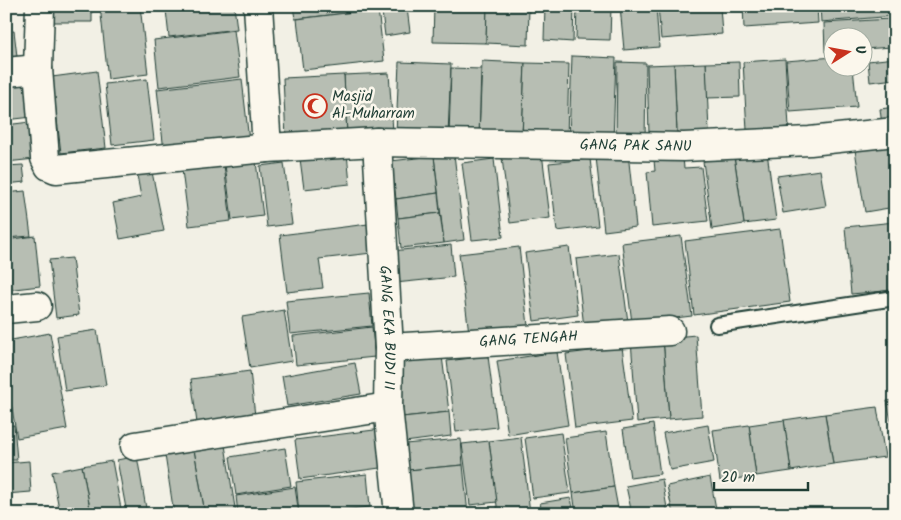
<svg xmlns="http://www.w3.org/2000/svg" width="901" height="520" font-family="Kalam,sans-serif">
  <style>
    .building { fill: #b7beb3; stroke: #1f3d34 }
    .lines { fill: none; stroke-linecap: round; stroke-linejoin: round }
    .service-casing { stroke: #1f3d34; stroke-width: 18 }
    .minor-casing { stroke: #1f3d34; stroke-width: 31 }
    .service { stroke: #fbf7ec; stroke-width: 14 }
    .minor { stroke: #fbf7ec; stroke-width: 28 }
    .labels { text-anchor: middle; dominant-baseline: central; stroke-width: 5; stroke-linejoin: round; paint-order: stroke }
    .poi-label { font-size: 15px; fill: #1f3d34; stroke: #fbf7ec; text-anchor: start }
    .street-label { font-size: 15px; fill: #1f3d34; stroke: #fbf7ec }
  </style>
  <rect width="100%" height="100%" fill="#f2f0e5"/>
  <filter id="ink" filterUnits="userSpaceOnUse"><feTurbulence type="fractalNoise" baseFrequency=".02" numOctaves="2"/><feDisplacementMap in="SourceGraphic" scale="10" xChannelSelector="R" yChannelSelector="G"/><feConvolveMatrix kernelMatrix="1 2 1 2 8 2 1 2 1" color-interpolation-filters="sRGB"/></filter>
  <g filter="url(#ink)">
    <g class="building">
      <rect x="53" y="6" width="39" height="16"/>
      <polygon points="100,6 140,6 148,74 108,79"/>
      <polygon points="160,6 193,6 161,10"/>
      <polygon points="195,6 234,6 237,29 169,37 166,10"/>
      <polygon points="293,6 389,6 389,8 295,19"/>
      <polygon points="434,6 487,6 486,43 433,42"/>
      <polygon points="487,6 529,6 528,45 486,43"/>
      <polygon points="545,6 574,6 573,42 544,40"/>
      <polygon points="577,6 611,6 610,40 576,39"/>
      <polygon points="620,6 656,6 659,47 624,50"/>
      <polygon points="658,6 720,6 722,34 661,39"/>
      <polygon points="743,6 817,6 818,23 744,28"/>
      <polygon points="820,6 895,6 895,16 821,22"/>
      <polygon points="407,8 410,32 385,36 382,12"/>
      <polygon points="378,9 384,61 303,70 297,19"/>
      <polygon points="890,19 892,47 864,49 864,38 834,38 834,51 825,52 824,23"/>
      <polygon points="234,30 240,77 159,87 154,40"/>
      <polygon points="14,31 18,65 6,67 6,32"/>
      <polygon points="572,56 616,58 613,141 569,139"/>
      <polygon points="834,57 834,68 853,68 857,107 790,112 786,61"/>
      <polygon points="895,58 895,79 870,82 868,61"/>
      <polygon points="785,59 789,127 747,130 743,62"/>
      <polygon points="482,61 525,63 522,137 479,136"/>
      <polygon points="399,62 451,64 448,136 396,134"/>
      <polygon points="617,62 646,63 645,143 616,143"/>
      <polygon points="739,62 740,97 707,98 706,63"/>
      <polygon points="525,63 569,64 567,139 522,137"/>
      <polygon points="706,63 709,132 677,133 674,64"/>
      <polygon points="674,64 677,133 649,134 647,65"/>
      <polygon points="451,68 481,69 479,138 449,137"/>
      <polygon points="97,71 106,148 61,153 52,77"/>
      <polygon points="389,73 393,132 347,135 344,75"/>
      <polygon points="344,75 347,135 286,138 283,78"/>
      <polygon points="36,77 41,116 6,120 6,81"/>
      <polygon points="147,79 154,140 112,145 105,84"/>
      <polygon points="242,79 249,141 164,151 157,89"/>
      <polygon points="895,107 895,132 883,133 880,109"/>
      <polygon points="30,122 35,159 6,162 6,125"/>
      <polygon points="895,145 895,207 865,212 855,150"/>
      <polygon points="767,152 776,220 744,224 734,156"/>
      <polygon points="347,153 350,184 304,189 300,159"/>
      <polygon points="542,153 550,218 510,223 502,158"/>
      <polygon points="628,153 636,227 604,231 596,157"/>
      <polygon points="454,154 464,240 444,243 434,156"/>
      <polygon points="434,156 438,193 396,199 391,161"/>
      <polygon points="734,156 744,224 712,229 703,161"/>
      <polygon points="683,158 684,168 701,167 708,221 652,227 647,172 655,171 654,160"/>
      <polygon points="494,159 503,237 472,240 462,163"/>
      <polygon points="590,159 598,226 557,231 549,163"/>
      <polygon points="256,162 263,216 232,220 225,165"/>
      <polygon points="284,163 292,224 267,227 260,166"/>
      <polygon points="23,165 25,182 6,184 6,166"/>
      <polygon points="224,165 231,221 189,226 182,170"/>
      <polygon points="820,170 826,206 783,213 777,176"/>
      <polygon points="152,172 164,231 120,239 113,203 141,197 137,175"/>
      <polygon points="25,191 31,236 6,238 6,193"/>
      <polygon points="438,193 440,213 398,218 396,199"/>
      <polygon points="440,213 444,243 401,248 398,218"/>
      <polygon points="895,222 895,290 851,294 845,227"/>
      <polygon points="368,224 372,253 319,259 323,288 287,292 280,235"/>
      <polygon points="780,229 790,302 694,315 685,241"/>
      <polygon points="35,236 40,286 6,290 6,240"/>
      <polygon points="681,236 692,316 632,323 622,243"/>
      <polygon points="451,245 454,277 395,283 392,251"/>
      <polygon points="519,247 528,326 469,333 459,254"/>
      <polygon points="569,247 578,315 534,321 525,253"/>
      <polygon points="619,254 628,322 584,327 576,259"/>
      <polygon points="72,258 79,315 56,318 49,260"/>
      <polygon points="369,293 372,326 290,334 286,301"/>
      <polygon points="284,310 292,361 250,368 242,317"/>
      <polygon points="372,327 375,357 296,365 293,336"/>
      <polygon points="97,330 106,385 65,391 57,336"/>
      <polygon points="50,333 67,429 17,438 6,373 6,341"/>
      <polygon points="696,335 702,416 669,419 663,338"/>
      <polygon points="663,338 669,419 637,422 631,340"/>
      <polygon points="622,347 632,421 575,428 566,354"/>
      <polygon points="557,352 568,425 508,435 497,361"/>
      <polygon points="442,356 449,412 402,417 396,361"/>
      <polygon points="488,356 497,427 456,432 447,361"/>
      <polygon points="355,363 361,394 287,406 282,376"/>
      <polygon points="250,371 255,416 197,423 191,379"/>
      <polygon points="895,400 895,441 887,401"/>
      <polygon points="877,407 885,457 833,464 825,414"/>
      <polygon points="449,412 451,436 405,442 402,417"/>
      <polygon points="825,414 833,464 791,471 784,420"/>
      <polygon points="784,420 791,471 756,476 749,425"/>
      <polygon points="653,424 660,474 630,478 623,429"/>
      <polygon points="14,425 17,460 6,460 6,426"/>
      <polygon points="708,425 714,462 670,470 663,433"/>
      <polygon points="749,425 756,476 720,481 713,430"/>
      <polygon points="382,429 387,467 300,479 295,440"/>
      <polygon points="606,432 614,487 573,493 565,438"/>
      <polygon points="561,433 570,493 533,498 525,438"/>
      <polygon points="521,437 530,513 498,514 489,441"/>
      <polygon points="461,439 463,465 408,470 405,444"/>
      <polygon points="489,441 497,502 470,505 462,444"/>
      <polygon points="225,445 236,514 205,514 194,450"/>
      <polygon points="285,448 291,486 236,495 230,457"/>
      <polygon points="194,450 205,514 174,514 165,455"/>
      <polygon points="137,456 147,514 127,514 117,460"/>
      <polygon points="29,461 31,492 6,494 6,463"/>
      <polygon points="112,461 122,514 91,514 82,466"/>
      <polygon points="463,465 468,514 413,514 408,470"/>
      <polygon points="82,466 91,514 60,514 52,472"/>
      <polygon points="367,474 370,507 299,514 296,482"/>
      <polygon points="710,477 717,514 673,514 667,486"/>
      <polygon points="662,479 668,514 632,514 626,486"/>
      <polygon points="295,487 299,514 238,514 236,496"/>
      <polygon points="614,487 619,514 576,514 573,493"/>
      <polygon points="571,498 574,514 542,514 540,503"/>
    </g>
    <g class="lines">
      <g class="service-casing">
        <polyline id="service" points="717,325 895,298"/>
      </g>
      <g class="minor-casing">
        <g id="minor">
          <path id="s1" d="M40 6 38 69 45 158 49 166 56 169 267 148 377 142 684 147 810 141 895 132"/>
          <polyline points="258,6 267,148"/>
          <polyline points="6,72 38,69"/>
          <path id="s2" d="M377 142 389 348 388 407 399 514"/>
          <polyline points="6,309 37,306"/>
          <path id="s3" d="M389 348 670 331"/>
          <polyline points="135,446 388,407"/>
        </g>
      </g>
      <use href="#service" class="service"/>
      <use href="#minor" class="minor"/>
    </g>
  </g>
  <defs>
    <g id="mosque-ring" transform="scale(1.25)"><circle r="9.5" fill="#fbf7ec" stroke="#c8321e" stroke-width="1.5"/><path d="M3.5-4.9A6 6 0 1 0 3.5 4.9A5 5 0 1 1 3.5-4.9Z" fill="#c8321e"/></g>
  </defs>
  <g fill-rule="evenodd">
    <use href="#mosque-ring" x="315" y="106"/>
  </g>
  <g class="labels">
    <g class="poi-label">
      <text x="332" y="97">Masjid<tspan x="332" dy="17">Al-Muharram</tspan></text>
    </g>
    <g class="street-label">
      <text stroke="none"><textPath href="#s1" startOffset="750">GANG PAK SANU</textPath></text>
      <text stroke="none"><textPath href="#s2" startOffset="186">GANG EKA BUDI II</textPath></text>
      <text stroke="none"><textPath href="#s3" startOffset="140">GANG TENGAH</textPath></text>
    </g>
  </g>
  <rect width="901" height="520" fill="none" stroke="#fbf7ec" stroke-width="25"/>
  <rect x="12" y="12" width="876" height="495" fill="none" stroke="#1f3d34" stroke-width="2" filter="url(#ink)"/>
  <g transform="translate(848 52) rotate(79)"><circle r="24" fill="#fbf7ec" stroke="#a3ada2"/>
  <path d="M0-4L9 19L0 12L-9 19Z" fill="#c8321e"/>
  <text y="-8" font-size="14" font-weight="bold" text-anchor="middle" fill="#1f3d34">U</text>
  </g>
  <path d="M714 482v8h94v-8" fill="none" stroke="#1f3d34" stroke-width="2.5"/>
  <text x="721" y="482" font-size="15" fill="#1f3d34" stroke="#fbf7ec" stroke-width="4" paint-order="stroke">20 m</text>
</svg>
